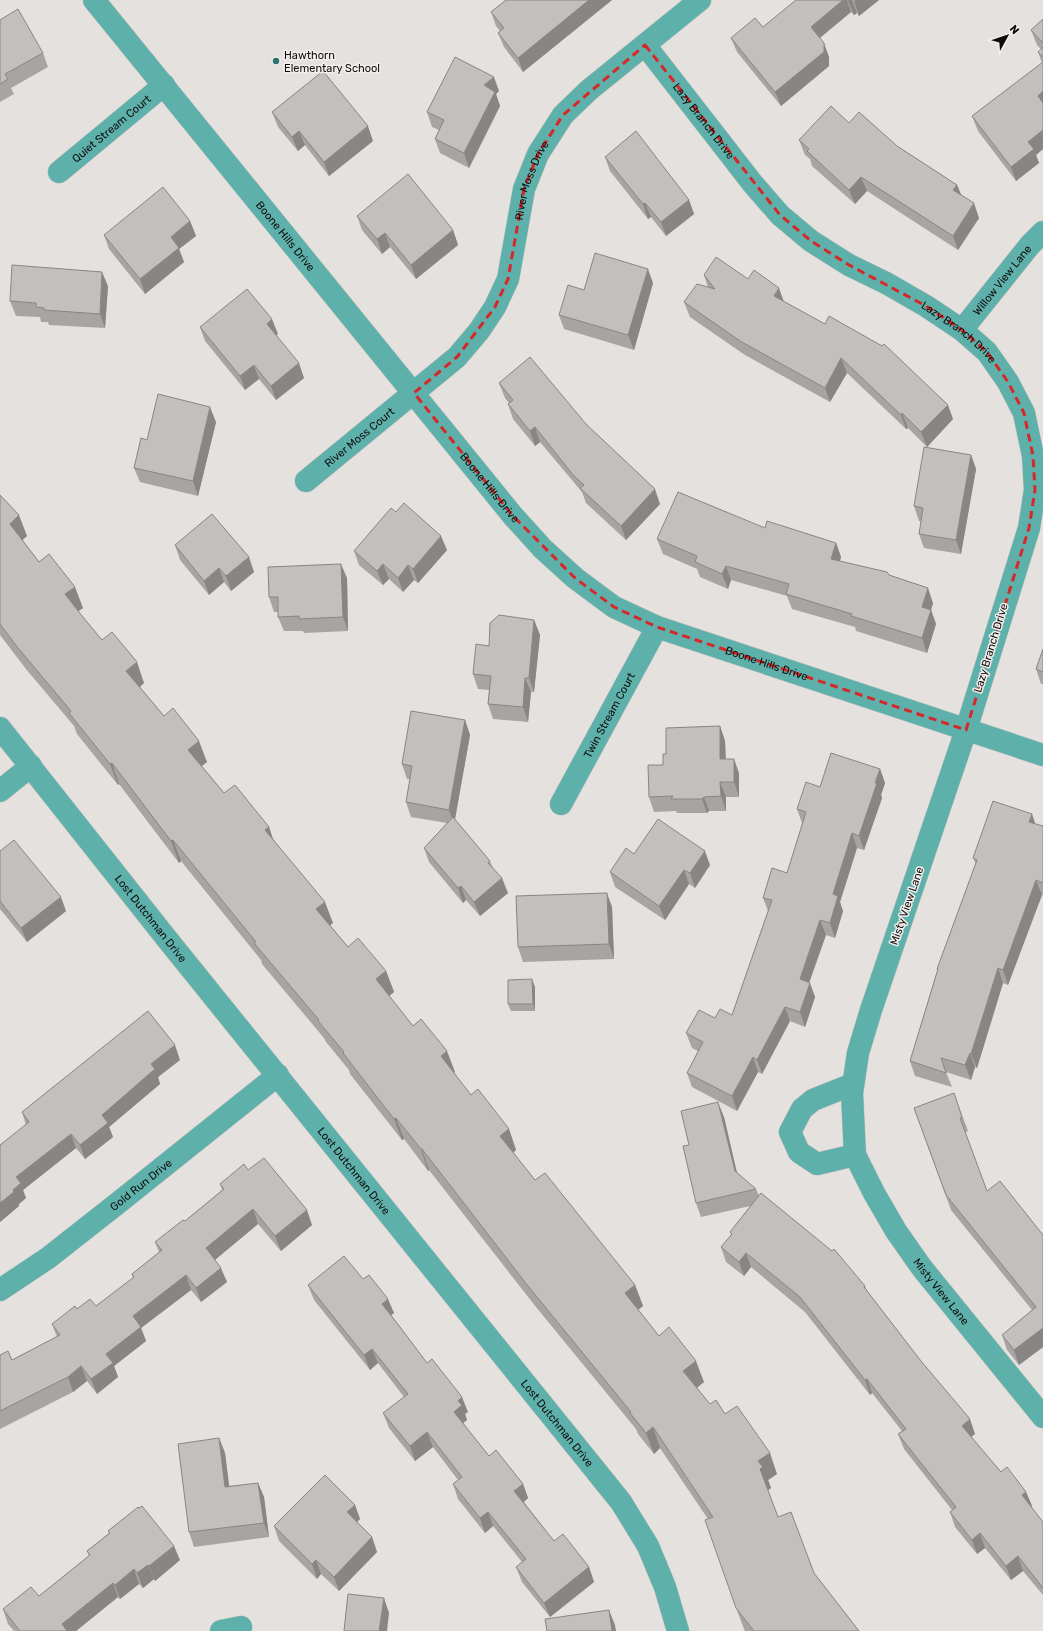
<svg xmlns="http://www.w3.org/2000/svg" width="1043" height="1631" font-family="Rubik,sans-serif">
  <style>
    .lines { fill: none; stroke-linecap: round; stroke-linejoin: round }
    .minor-casing { stroke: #c2bfbc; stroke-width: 23 }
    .tertiary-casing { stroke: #c2bfbc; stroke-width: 23 }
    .minor { stroke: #5eb1ab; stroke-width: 22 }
    .tertiary { stroke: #5eb1ab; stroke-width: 22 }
    .wall { fill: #a8a4a3 }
    .shaded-wall { fill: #888684 }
    .building { fill: #c3bfbd; stroke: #888684 }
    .marked { fill: none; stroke: #d62828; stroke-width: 3; stroke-dasharray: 8 5; stroke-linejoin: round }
    .poi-dot { fill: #2b746f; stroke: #f2eeeb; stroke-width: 1.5 }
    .labels { text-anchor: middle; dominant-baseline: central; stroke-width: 3; stroke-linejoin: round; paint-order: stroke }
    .poi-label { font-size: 11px; fill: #0f0d0c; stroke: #f2eeeb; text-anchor: start }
    .street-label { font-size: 11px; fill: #0f0d0c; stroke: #f2eeeb }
  </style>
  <rect width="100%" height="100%" fill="#e4e1de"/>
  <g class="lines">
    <g class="minor-casing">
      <g id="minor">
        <path id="s1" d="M645 45 753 184 780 215 811 241 849 265 886 283 926 306 962 330 987 352 1008 382 1024 413 1033 456 1035 490 1029 528 966 730 871 1010 858 1053 852 1093 855 1155 874 1193 896 1231 922 1268 1043 1417"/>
        <path id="s2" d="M59 172 164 85"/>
        <path id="s3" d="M962 330 1030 245 1043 232"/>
        <path id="s4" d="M306 481 457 357 479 331 495 307 508 279 524 189 538 154 563 115 589 90 700 0"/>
        <path id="s5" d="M0 728 167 939 621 1502 648 1546 665 1587 678 1631"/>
        <polyline points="0,791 31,766"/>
        <path id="s6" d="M561 804 657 627"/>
        <polyline points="853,1084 813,1100 802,1109 790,1132 799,1152 817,1164 855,1155"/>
        <path id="s7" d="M0 1290 48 1258 118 1203 278 1075"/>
        <polyline points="221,1631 241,1627"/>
      </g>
    </g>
    <g class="tertiary-casing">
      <g id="tertiary">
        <path id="s8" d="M94 0 513 516 543 549 575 578 614 607 657 627 1043 755"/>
      </g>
    </g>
    <use href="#minor" class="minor"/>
    <use href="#tertiary" class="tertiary"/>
  </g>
  <g class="wall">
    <polygon points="506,0 612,0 523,72 504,47 498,33 500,31 496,26 491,12"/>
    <polygon points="796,0 879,0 859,16 857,13 854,15 851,12 820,38 829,57 829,66 781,106 737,52 731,38 763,27"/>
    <polygon points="1043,19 1043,149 1036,155 1039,163 1016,181 978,131 972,116 1042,63 1038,52 1041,49 1037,45 1031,30"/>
    <polygon points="0,20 43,53 48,67 11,88 14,94 0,102"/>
    <polygon points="499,91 496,94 500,106 469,168 440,153 435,139 439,130 432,127 427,112"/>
    <polygon points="272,112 373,141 329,176 305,145 298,151 278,127"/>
    <polygon points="849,123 897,146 957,185 961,195 979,218 958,250 867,191 855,204 812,166 810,159 805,155 799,140"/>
    <polygon points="605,157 689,200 694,214 666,236 651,217 648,219 610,171"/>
    <polygon points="357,216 453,230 458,245 416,279 390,247 382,254 362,230"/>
    <polygon points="190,221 196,236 179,249 184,262 145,294 109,249 104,235"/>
    <polygon points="704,275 748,279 784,302 953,419 927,447 908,428 906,429 847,373 830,402 745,355 690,317 684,302 708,287"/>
    <polygon points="653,283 634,350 564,329 559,315 584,290"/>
    <polygon points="108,286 105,328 49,325 48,322 41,322 40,317 16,316 10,301"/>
    <polygon points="200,327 278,334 276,335 304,378 276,400 259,379 245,390 205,341"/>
    <polygon points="499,383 586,424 660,504 626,540 586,503 582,492 540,442 535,446 513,419 508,404 509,403 505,398"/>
    <polygon points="216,422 198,496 140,482 134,468 147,440"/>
    <polygon points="971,455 976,469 961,554 924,548 919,534 921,521 919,521 914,506"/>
    <polygon points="0,495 27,536 22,540 39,562 83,608 78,611 102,640 144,683 140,687 164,716 207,762 202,766 224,793 269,827 273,839 333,923 330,925 348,947 386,971 394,992 389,996 413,1026 455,1072 454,1073 471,1095 509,1129 516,1150 513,1153 535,1180 635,1285 643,1306 638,1310 659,1336 704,1382 697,1388 710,1404 725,1414 777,1474 768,1480 771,1488 768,1490 778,1517 814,1573 859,1631 745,1631 744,1629 736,1608 708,1519 660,1448 654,1454 638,1434 636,1429 536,1307 429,1170 428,1171 404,1139 402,1140 350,1074 349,1070 326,1042 324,1038 262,964 261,960 181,861 179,863 119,784 118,785 77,734 74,726 26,669 0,635"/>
    <polygon points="396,512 447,550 418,583 414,580 403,592 389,579 383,585 359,565 354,551"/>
    <polygon points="765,528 836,543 841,557 840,561 889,575 933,603 931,610 936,624 927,653 856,631 855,627 792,609 787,596 731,580 728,589 700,577 697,569 663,554 657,539"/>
    <polygon points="175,545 254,572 231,591 224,582 209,595 180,560"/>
    <polygon points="347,578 348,631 304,633 303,631 284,631 278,617 278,612 274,612 269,597"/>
    <polygon points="534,620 540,635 534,692 531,692 528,722 493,719 488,704 489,690 478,689 473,674 489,646"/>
    <polygon points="1043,649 1043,684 1041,684 1036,669"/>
    <polygon points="465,720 470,735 455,820 490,861 492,866 508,893 480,916 466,900 463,903 429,862 424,848 447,823 411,817 406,802 410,779 407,779 402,764"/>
    <polygon points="720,726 725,741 726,759 739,773 739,797 726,797 726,811 709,811 707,813 677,813 676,811 654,812 649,797 663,765 666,754"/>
    <polygon points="880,769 885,783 881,795 882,798 864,850 857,848 840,902 843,911 835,938 826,935 809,983 815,997 805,1027 790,1021 762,1074 758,1072 737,1111 692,1087 687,1073 698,1051 692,1048 686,1033 715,1018 732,1015 768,911 763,898 787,873 803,824 802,823 797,809 820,787"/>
    <polygon points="1035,824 1043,826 1043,895 1042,895 1008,985 1003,983 977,1068 975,1067 971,1080 946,1072 952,1087 915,1076 910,1061 937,971 937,969 976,864 973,858"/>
    <polygon points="0,851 66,911 27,942 0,909"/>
    <polygon points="634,854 710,865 695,888 689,884 665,920 615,887 610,872"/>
    <polygon points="612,907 614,959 523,962 518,947"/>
    <polygon points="535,987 535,1011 511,1011 508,1004"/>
    <polygon points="180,1060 158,1077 160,1084 109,1127 113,1137 85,1159 76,1148 23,1190 26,1198 19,1204 19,1206 0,1222 0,1145 26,1125 22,1112"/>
    <polygon points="954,1093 968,1131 965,1133 987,1191 1043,1235 1043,1347 1019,1365 1007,1350 1002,1335 1032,1310 951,1210 914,1108"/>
    <polygon points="724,1117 737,1173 756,1189 759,1196 865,1286 867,1291 975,1434 971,1437 1001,1472 1026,1492 1032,1506 1031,1507 1043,1522 1043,1595 1023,1571 1011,1580 985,1548 977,1554 955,1527 950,1512 952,1510 904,1449 898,1434 902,1431 872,1393 870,1395 805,1312 751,1267 744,1276 726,1262 721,1247 731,1235 730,1232 750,1206 701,1217 696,1203 689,1145"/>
    <polygon points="248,1170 312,1225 281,1251 258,1224 215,1260 227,1282 201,1302 191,1290 141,1328 146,1341 114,1366 118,1377 97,1394 87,1381 73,1392 0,1429 0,1355 12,1360 57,1337 52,1324 77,1309 96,1306 133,1278 132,1274 159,1252 155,1242 185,1221 222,1190 220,1184"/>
    <polygon points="363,1279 394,1313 391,1315 427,1363 468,1412 465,1414 467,1420 463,1423 489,1456 523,1484 528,1498 524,1502 554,1541 589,1567 594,1582 550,1617 522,1582 516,1567 522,1562 493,1526 485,1533 458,1499 453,1484 458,1480 433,1447 415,1461 389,1428 383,1413 404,1397 378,1363 370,1370 314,1300 308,1285"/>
    <polygon points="219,1438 225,1453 229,1486 258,1483 264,1497 269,1537 194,1547 189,1532"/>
    <polygon points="355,1505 360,1519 357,1522 372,1537 377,1552 339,1591 321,1574 317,1579 279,1541 274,1526"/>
    <polygon points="108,1531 180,1560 155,1581 154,1579 143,1588 139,1584 120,1599 118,1597 76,1631 14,1631 8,1624 3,1609 39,1596 89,1556 87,1551 109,1533"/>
  </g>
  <g class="shaded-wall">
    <polygon points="589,0 612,0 523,72 518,58"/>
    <polygon points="843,0 847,0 851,12 816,41 811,27"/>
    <polygon points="849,0 852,0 857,13 854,15 848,1"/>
    <polygon points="856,0 879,0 859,16 854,1"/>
    <polygon points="824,43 829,57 829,66 781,106 775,92"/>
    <polygon points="494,77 499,91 496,94 500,106 469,168 464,153 484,85"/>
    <polygon points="1043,91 1043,110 1038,96"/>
    <polygon points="368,126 373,141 329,176 324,162"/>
    <polygon points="1043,130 1043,149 1036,155 1039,163 1016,181 1011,167 1028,142"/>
    <polygon points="299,131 305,145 298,151 292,137"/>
    <polygon points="861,177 867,191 855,204 849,190"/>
    <polygon points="957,185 963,199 953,190"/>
    <polygon points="689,200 694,214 666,236 661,222"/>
    <polygon points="645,203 651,217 648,219 643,204"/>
    <polygon points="974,203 979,218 958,250 953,236"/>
    <polygon points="190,221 196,236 179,249 184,262 145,294 140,279 171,237"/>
    <polygon points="453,230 458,245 416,279 411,265"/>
    <polygon points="385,233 390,247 382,254 377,239"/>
    <polygon points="648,269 653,283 634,350 628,335"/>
    <polygon points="102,272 108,286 105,328 100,314"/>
    <polygon points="779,288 784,302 774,296"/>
    <polygon points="272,319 278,334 272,338 267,324"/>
    <polygon points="841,358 847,373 830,402 825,388"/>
    <polygon points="299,363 304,378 276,400 271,386"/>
    <polygon points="254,365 259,379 245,390 240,376"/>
    <polygon points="948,405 953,419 927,447 921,432"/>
    <polygon points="210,407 216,422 198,496 193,481"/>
    <polygon points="902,413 908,428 906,429 901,415"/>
    <polygon points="535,427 540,442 535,446 530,431"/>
    <polygon points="971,455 976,469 961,554 956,540"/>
    <polygon points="655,489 660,504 626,540 621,526"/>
    <polygon points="19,515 27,536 17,545 10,524"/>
    <polygon points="441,536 447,550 418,583 413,569"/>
    <polygon points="836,543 841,557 836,573 831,559"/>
    <polygon points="249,557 254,572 231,591 226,576"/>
    <polygon points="341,564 347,578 348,631 343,617"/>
    <polygon points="383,564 389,579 383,585 377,571"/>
    <polygon points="408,565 414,580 403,592 398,578"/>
    <polygon points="726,566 731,580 728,589 722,574"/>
    <polygon points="219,568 224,582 209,595 204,581"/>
    <polygon points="75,587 83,608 73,615 65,594"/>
    <polygon points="928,588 933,603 931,610 936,624 927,653 922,638 922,607"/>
    <polygon points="534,620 540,635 534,692 529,678"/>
    <polygon points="137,662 144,683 134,692 126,671"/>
    <polygon points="525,678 531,692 528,722 523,707"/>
    <polygon points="465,720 470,735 454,824 449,810"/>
    <polygon points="720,726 725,741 726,774 720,759"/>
    <polygon points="199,741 207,762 195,771 188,750"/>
    <polygon points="734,759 739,773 739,797 734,782"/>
    <polygon points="112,763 119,784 118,785 110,764"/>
    <polygon points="880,769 885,783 881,795 882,798 864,850 859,836"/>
    <polygon points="720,782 726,797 726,811 721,796"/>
    <polygon points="704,797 709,811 707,813 702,799"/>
    <polygon points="1032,814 1037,829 1029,822"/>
    <polygon points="269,827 276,849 265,830"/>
    <polygon points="852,833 857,848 840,902 843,911 835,938 830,923 833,894"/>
    <polygon points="173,840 181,861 179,863 171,841"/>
    <polygon points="705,851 710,865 695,888 690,873"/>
    <polygon points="684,870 689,884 665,920 659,906"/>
    <polygon points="502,878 508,893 480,916 474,902"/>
    <polygon points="1036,880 1042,895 1008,985 1003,970"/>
    <polygon points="461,886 466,900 463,903 458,888"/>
    <polygon points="607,893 612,907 614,959 609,944"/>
    <polygon points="61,897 66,911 27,942 21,928"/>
    <polygon points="325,902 333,923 324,930 316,909"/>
    <polygon points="820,920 826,935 805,994 800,979"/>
    <polygon points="998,968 1003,983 977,1068 971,1054"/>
    <polygon points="386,971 394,992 383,1001 376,979"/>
    <polygon points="532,979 535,987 535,1011 533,1004"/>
    <polygon points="810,983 815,997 805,1027 800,1012"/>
    <polygon points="785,1007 790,1021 762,1074 757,1060"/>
    <polygon points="175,1045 180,1060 158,1077 160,1084 109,1127 113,1137 85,1159 80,1145 102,1115 151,1064"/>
    <polygon points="447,1051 455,1072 449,1077 441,1056"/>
    <polygon points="970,1053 975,1067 971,1080 965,1065"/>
    <polygon points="753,1057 758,1072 737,1111 732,1096"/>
    <polygon points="718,1102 724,1117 740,1186 735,1171"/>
    <polygon points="396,1118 404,1139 402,1140 394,1119"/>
    <polygon points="509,1129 516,1150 507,1157 500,1136"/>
    <polygon points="71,1134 76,1148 23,1190 26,1198 19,1204 19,1206 0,1222 0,1203 13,1190 16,1177"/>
    <polygon points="421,1149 422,1149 429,1170 428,1171"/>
    <polygon points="253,1209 258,1224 211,1263 206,1248"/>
    <polygon points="307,1210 312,1225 281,1251 275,1236"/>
    <polygon points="746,1253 751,1267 744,1276 739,1262"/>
    <polygon points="221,1268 227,1282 201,1302 196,1288"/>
    <polygon points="186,1275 191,1290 141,1328 146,1341 114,1366 118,1377 97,1394 91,1379 106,1354 133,1316"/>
    <polygon points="635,1285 643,1306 632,1314 625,1293"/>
    <polygon points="388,1299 394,1313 387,1318 382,1304"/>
    <polygon points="1043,1328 1043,1347 1019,1365 1014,1350"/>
    <polygon points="372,1349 378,1363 370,1370 364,1355"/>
    <polygon points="696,1361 704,1382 691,1392 683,1371"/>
    <polygon points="81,1366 87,1381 73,1392 68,1377"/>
    <polygon points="867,1379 872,1393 870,1395 865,1380"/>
    <polygon points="462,1397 468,1412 465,1414 467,1420 459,1426 454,1412 458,1401"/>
    <polygon points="970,1419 975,1434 967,1440 962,1426"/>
    <polygon points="653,1427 660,1448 654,1454 646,1433"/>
    <polygon points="427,1432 433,1447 415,1461 410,1446"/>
    <polygon points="219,1438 225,1453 231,1501 225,1487"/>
    <polygon points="770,1453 777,1474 768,1480 771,1488 768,1490 760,1469 758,1461"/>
    <polygon points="258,1483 264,1497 269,1537 264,1523"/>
    <polygon points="523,1484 528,1498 520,1505 514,1491"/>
    <polygon points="1026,1492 1032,1506 1027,1510 1022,1495"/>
    <polygon points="355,1505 360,1519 352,1527 347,1512"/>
    <polygon points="488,1512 493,1526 485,1533 480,1518"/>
    <polygon points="980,1533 985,1548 977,1554 972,1540"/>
    <polygon points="372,1537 377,1552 339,1591 334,1577"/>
    <polygon points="174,1546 180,1560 155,1581 149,1566"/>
    <polygon points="1018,1556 1023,1571 1011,1580 1006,1566"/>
    <polygon points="316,1560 321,1574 317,1579 312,1564"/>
    <polygon points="148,1565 154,1579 143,1588 137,1573"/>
    <polygon points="589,1567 594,1582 550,1617 544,1603"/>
    <polygon points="134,1569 139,1584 120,1599 115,1585"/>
    <polygon points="113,1583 118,1597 76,1631 64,1631 62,1624"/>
    <polygon points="384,1598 389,1613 387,1631 379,1631"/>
    <polygon points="609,1610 615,1625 616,1631 612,1631"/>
  </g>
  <g class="building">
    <polygon points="506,0 589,0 518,58 498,33 504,28 491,12"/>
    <polygon points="796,0 843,0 811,27 824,43 824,52 775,92 731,38 755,18 763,27"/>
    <polygon points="18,9 43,53 5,74 8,79 0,84 0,20"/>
    <polygon points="1043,19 1043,43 1031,30"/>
    <polygon points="1043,47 1043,57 1038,52"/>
    <polygon points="455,57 494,77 484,85 495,92 464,153 435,139 444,120 427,112"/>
    <polygon points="1043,62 1043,91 1038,96 1043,103 1043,130 1028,142 1034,149 1011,167 972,116"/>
    <polygon points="323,71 368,126 324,162 299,131 292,137 272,112"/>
    <polygon points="831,106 849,123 859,112 897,146 957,185 953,190 974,203 953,236 861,177 849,190 807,151 809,149 799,140"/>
    <polygon points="636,131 689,200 661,222 645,203 643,204 605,157"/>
    <polygon points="408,174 453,230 411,265 385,233 377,239 357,216"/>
    <polygon points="163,187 190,221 171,237 179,248 140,279 104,235"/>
    <polygon points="595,253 648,269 628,335 559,315 568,285 584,290"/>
    <polygon points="716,257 748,279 754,270 779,288 774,296 825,324 829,316 882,346 884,344 948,405 921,432 902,413 901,415 841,358 825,388 740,341 684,302 697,284 715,289 704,275"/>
    <polygon points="12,265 102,272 100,314 44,310 44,308 36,307 36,303 10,301"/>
    <polygon points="247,289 272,319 267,324 299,363 271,386 254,365 240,376 200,327"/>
    <polygon points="530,357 586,424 655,489 621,526 580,488 584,485 574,476 535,427 530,431 508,404 513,400 499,383"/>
    <polygon points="158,394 210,407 193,481 134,468 141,438 147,440"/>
    <polygon points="924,447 971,455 956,540 919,534 923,508 914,506"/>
    <polygon points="678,492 765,528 767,521 836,543 831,559 887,572 889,575 928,588 922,607 931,610 922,638 851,616 852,614 786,594 789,584 726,566 722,574 695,562 697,556 657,539"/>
    <polygon points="0,495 19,515 10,524 39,562 49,554 75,587 65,594 82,616 102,640 112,632 137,662 126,671 164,716 173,708 199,741 188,750 224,793 235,785 269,827 265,830 325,902 316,909 348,947 358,938 386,971 376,979 413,1026 421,1019 447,1051 441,1056 471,1095 478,1089 509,1129 500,1136 535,1180 545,1173 635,1285 625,1293 659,1336 669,1327 696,1361 683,1371 710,1404 716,1400 725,1414 737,1406 770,1453 758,1461 763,1467 760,1469 778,1517 791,1512 814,1573 859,1631 754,1631 736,1608 705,1520 713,1517 653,1427 646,1433 630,1413 631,1412 528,1286 422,1149 421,1149 396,1118 394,1119 343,1053 344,1052 318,1021 319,1020 254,943 256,942 173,840 171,841 112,763 110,764 69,713 71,711 18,648 0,624"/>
    <polygon points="404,503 441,536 413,569 408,565 398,578 383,564 377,571 354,551 391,508 396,512"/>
    <polygon points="212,514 249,557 226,576 219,568 204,581 175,545"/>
    <polygon points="341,564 343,617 299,619 299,616 278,617 278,597 269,597 268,567"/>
    <polygon points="499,615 534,620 529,678 525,678 523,707 488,704 491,676 473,674 476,644 489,646 490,623"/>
    <polygon points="1043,649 1043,672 1036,669"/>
    <polygon points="411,711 465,720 449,810 406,802 412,766 402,764"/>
    <polygon points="720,726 720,759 734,759 734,782 720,782 721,796 704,797 702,799 671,799 673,796 649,797 648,765 663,765 663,754 666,754 666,728"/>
    <polygon points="831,753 880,769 875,783 877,783 859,836 852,833 833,894 838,896 830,923 820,920 800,979 810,983 800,1012 785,1007 757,1060 753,1057 732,1096 687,1073 703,1042 686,1033 699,1010 715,1018 720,1009 732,1015 772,900 763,898 772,868 787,873 806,812 797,809 806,782 820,787"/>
    <polygon points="993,801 1032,814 1029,822 1043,826 1043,883 1036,880 1003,970 998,968 971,1054 970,1053 965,1065 941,1058 946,1073 910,1061 938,969 937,969 977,860 973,858"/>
    <polygon points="453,817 490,861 488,863 502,878 474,902 461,886 458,888 424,848"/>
    <polygon points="658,819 705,851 690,873 684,870 659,906 610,872 626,848 634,854"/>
    <polygon points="14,840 61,897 21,928 0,901 0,851"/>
    <polygon points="607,893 609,944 518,947 516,896"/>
    <polygon points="532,979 533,1004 508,1004 508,980"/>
    <polygon points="148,1011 175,1045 151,1064 155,1069 102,1115 108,1123 80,1145 71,1134 16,1177 21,1183 13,1190 14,1192 0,1203 0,1145 29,1122 22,1112"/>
    <polygon points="954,1093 962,1117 960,1118 987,1191 1000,1181 1043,1235 1043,1328 1014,1350 1002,1335 1036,1307 946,1195 914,1108"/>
    <polygon points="718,1102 735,1171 756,1189 696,1203 683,1146 689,1145 681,1111"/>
    <polygon points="264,1158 307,1210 275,1236 253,1209 206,1248 221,1268 196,1288 186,1275 133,1316 141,1327 106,1354 113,1363 91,1379 81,1366 68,1377 0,1411 0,1355 8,1351 12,1360 60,1335 52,1324 75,1306 77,1309 90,1299 96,1306 134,1277 132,1274 162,1250 155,1242 183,1220 185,1221 224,1189 220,1184 244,1164 248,1170"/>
    <polygon points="761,1193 832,1251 834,1249 865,1286 864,1287 921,1361 970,1419 962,1426 1001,1472 1007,1467 1026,1492 1022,1495 1043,1522 1043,1588 1018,1556 1006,1566 980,1533 972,1540 950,1512 956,1507 898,1434 906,1429 867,1379 865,1380 800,1297 746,1253 739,1262 721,1247 732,1234 730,1232"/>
    <polygon points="344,1256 363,1279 369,1275 388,1299 382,1304 400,1327 427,1363 432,1359 462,1397 458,1401 462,1405 454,1412 489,1456 496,1450 523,1484 514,1491 554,1541 563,1534 589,1567 544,1603 516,1567 526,1559 488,1512 480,1518 453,1484 462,1477 427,1432 410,1446 383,1413 408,1394 372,1349 364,1355 308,1285"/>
    <polygon points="219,1438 225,1487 258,1483 264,1523 189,1532 178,1444"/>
    <polygon points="325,1475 355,1505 347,1512 372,1537 334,1577 316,1560 312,1564 274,1526"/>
    <polygon points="142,1506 174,1546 149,1566 148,1565 137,1573 134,1569 115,1585 113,1583 62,1624 67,1631 20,1631 3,1609 31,1587 39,1596 90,1555 87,1551 110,1533 108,1531 138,1507 139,1508"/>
    <polygon points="348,1594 384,1598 379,1631 344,1631"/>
    <polygon points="609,1610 612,1631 547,1631 545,1619"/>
  </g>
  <path class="marked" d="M645 45 780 215 811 241 849 265 926 306 962 330 987 352 1008 382 1024 413 1033 456 1035 490 1029 528 966 730 657 627 614 607 575 578 513 516 414 393 457 357 495 307 508 279 524 189 538 154 563 115Z"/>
  <circle class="poi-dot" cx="276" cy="61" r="4"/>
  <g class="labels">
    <g class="poi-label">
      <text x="284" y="55">Hawthorn<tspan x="284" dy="13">Elementary School</tspan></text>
    </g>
    <g class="street-label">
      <text stroke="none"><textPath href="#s1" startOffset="96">Lazy Branch Drive</textPath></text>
      <text stroke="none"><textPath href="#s2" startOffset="68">Quiet Stream Court</textPath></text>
      <text stroke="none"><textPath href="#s4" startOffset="391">River Moss Drive</textPath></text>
      <text stroke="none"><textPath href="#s8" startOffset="304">Boone Hills Drive</textPath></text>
      <text stroke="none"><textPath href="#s3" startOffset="64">Willow View Lane</textPath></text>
      <text stroke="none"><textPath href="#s1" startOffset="432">Lazy Branch Drive</textPath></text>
      <text stroke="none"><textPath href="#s4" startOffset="69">River Moss Court</textPath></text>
      <text stroke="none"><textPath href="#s8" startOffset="628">Boone Hills Drive</textPath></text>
      <text transform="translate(991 648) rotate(-73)">Lazy Branch Drive</text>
      <text stroke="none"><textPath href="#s8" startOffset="964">Boone Hills Drive</textPath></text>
      <text stroke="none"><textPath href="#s6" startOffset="101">Twin Stream Court</textPath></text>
      <text transform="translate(907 906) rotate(-71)">Misty View Lane</text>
      <text stroke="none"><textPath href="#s5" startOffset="243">Lost Dutchman Drive</textPath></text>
      <text stroke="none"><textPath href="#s5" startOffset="567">Lost Dutchman Drive</textPath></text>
      <text stroke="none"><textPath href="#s7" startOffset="176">Gold Run Drive</textPath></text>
      <text stroke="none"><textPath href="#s1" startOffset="1471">Misty View Lane</textPath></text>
      <text stroke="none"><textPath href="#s5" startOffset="891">Lost Dutchman Drive</textPath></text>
    </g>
  </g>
  <g transform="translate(1007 36) rotate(50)" stroke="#f2eeeb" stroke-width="3" paint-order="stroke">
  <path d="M0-3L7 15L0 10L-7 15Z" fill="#0f0d0c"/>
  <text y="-6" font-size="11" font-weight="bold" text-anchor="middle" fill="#0f0d0c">N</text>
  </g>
</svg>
